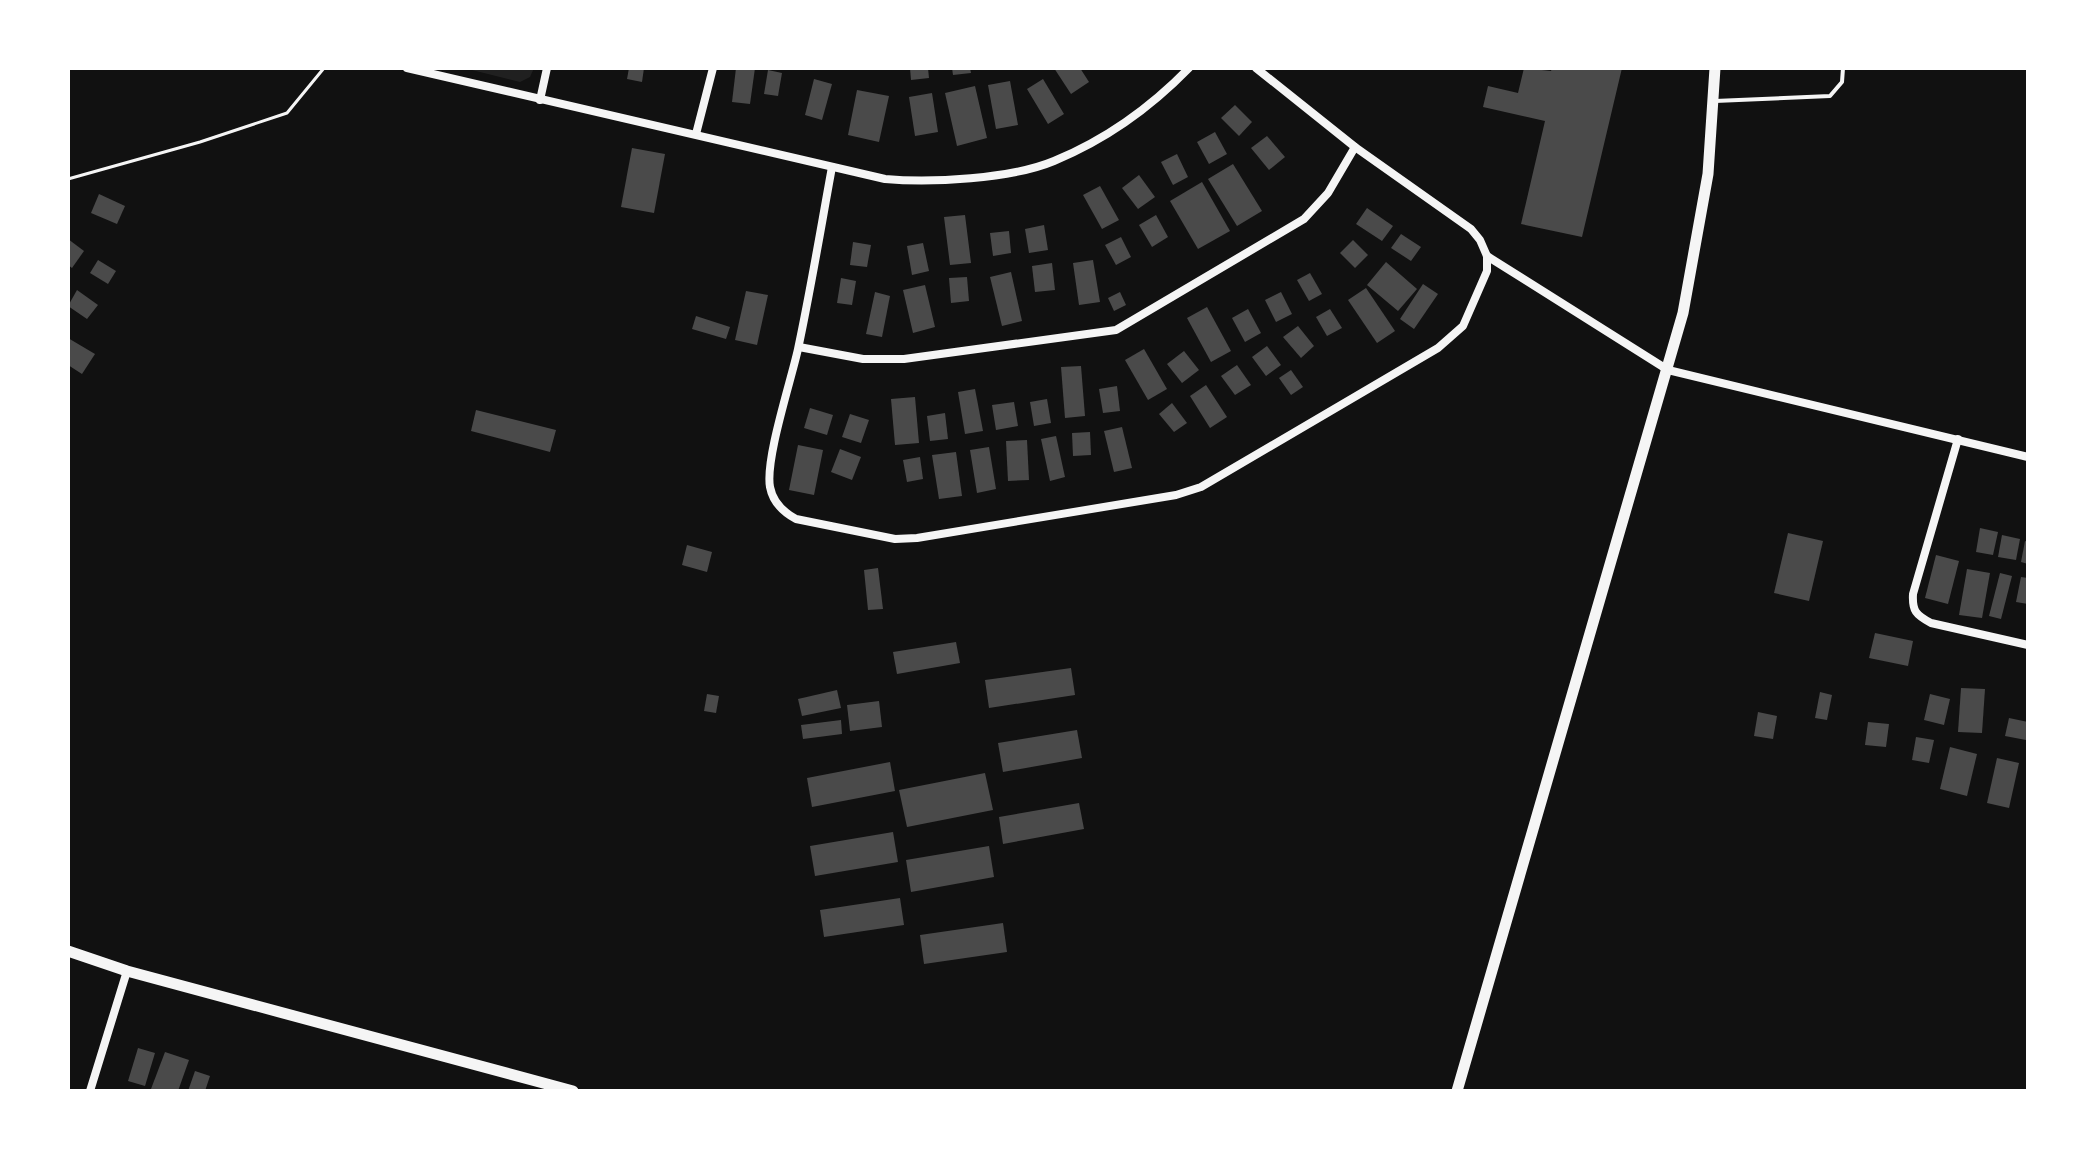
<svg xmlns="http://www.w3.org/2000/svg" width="2096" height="1159" font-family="Raleway,sans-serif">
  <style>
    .green { fill: #202020 }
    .building { fill: #4a4a4a }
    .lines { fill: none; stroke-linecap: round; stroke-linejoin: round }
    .path { stroke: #f5f5f5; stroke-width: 3 }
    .service { stroke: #f5f5f5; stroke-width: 4 }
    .minor { stroke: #f5f5f5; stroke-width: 8 }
    .tertiary { stroke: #f5f5f5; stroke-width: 11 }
  </style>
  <rect width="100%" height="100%" fill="#111"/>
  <polygon class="green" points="464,68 534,68 530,77 520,82"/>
  <g class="building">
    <polygon points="629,68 644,68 642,82 627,79"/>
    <polygon points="736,68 755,68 750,104 732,102"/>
    <polygon points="910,68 928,68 929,78 911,80"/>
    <polygon points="952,68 970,68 971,73 953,75"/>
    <polygon points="1054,68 1080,68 1089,82 1071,94"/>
    <polygon points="1524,68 1551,71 1552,68 1622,68 1582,237 1521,224 1545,121 1483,107 1488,86 1518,93"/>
    <polygon points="768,70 782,73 778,96 764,94"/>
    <polygon points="814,79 832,84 822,120 805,115"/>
    <polygon points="1043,79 1064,114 1048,124 1027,89"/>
    <polygon points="1010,81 1018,125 996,129 988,85"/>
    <polygon points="975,86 987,138 957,146 945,93"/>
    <polygon points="857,90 889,96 879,142 848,135"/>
    <polygon points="932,93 938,132 915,136 909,97"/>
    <polygon points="1235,105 1252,122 1239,136 1221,118"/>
    <polygon points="1215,132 1227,154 1209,164 1197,142"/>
    <polygon points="1267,136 1285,157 1269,170 1251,148"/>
    <polygon points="632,148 665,154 654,213 621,207"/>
    <polygon points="1177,154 1188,177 1173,185 1161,162"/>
    <polygon points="1233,164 1262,211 1237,226 1208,179"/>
    <polygon points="1139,175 1155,197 1138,209 1122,188"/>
    <polygon points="1202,182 1230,231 1198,249 1170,201"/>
    <polygon points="1100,186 1119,220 1102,229 1083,195"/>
    <polygon points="99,194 125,206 117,224 91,213"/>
    <polygon points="1367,208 1393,226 1382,241 1356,224"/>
    <polygon points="965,215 971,263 950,265 944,217"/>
    <polygon points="1156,215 1168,237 1152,247 1139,225"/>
    <polygon points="1044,225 1048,250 1029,253 1025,229"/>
    <polygon points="1009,231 1011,253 993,256 990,233"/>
    <polygon points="1401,234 1421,247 1411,261 1391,248"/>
    <polygon points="1121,237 1131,257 1116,265 1105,245"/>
    <polygon points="68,239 84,251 72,268 68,265"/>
    <polygon points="1353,240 1368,255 1355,268 1340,253"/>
    <polygon points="853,242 871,245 867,267 850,265"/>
    <polygon points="923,243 929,271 912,275 907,246"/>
    <polygon points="98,260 116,271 108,284 90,273"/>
    <polygon points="1093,260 1100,302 1079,305 1073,263"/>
    <polygon points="1386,262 1417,289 1398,311 1367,285"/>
    <polygon points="1052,263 1055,290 1035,292 1032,266"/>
    <polygon points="1011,272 1022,321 1002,326 990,277"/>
    <polygon points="1310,273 1322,294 1309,301 1297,280"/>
    <polygon points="967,277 969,301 951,303 949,278"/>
    <polygon points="841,278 856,281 852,305 837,303"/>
    <polygon points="1423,284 1438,294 1414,329 1400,319"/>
    <polygon points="925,285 935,327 913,333 903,290"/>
    <polygon points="1366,288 1395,331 1377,343 1348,300"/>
    <polygon points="77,290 98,305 87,319 68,306"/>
    <polygon points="746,291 768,295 757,345 735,340"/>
    <polygon points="875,292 890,296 882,337 866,334"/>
    <polygon points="1120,292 1126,305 1114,311 1108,298"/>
    <polygon points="1281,292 1292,314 1276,322 1265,300"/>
    <polygon points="1207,307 1231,351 1211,362 1187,318"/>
    <polygon points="1248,309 1261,333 1245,342 1232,318"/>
    <polygon points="1330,309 1342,328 1327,336 1316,317"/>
    <polygon points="696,316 730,327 726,339 692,329"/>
    <polygon points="1298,326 1314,346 1301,358 1283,337"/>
    <polygon points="68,338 95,354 82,374 68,365"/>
    <polygon points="1267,346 1281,365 1266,376 1252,357"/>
    <polygon points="1144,349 1167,389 1148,400 1125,360"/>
    <polygon points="1184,351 1199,370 1182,383 1167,364"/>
    <polygon points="1237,365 1251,385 1235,395 1221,376"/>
    <polygon points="1081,366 1085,416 1065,418 1061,367"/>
    <polygon points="1291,370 1303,387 1291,395 1279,378"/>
    <polygon points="1206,385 1227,417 1210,428 1190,396"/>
    <polygon points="1117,386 1120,411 1103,413 1099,389"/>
    <polygon points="975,389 983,431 965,434 958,392"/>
    <polygon points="915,397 919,443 895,445 891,399"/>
    <polygon points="1047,399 1051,423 1034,426 1030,402"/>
    <polygon points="1014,402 1018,426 996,430 992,405"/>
    <polygon points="1172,403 1187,423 1174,432 1159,414"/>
    <polygon points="810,408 833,415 827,435 804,428"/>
    <polygon points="476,410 556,430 550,452 471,431"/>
    <polygon points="945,413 948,439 930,441 927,416"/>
    <polygon points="850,414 869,420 861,443 842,437"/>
    <polygon points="1122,427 1132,468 1114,472 1104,431"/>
    <polygon points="1090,432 1091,455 1073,456 1072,433"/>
    <polygon points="1056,436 1065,477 1050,481 1041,439"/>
    <polygon points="1027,440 1029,480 1008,481 1006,441"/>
    <polygon points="798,445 823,450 814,495 789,490"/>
    <polygon points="989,447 996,489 977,493 970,450"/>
    <polygon points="840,449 861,457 852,480 831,472"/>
    <polygon points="956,452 962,496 939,499 932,455"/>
    <polygon points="920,457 923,479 907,482 903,460"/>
    <polygon points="1980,528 1998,532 1993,555 1976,552"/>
    <polygon points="1788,533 1823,541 1809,601 1774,593"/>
    <polygon points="2002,535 2020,539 2016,560 1998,557"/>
    <polygon points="2025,541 2028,542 2028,564 2021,562"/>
    <polygon points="687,545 712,552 707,572 682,565"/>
    <polygon points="1936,555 1959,561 1948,604 1925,598"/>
    <polygon points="878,568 883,609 868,610 864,570"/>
    <polygon points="1967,569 1990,573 1982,618 1959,615"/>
    <polygon points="2000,573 2012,576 2001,619 1989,616"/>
    <polygon points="2021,577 2028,578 2028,604 2016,602"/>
    <polygon points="1875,633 1913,641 1908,666 1869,658"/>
    <polygon points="956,642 960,663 897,674 893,652"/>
    <polygon points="1071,668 1075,695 989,708 985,680"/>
    <polygon points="1961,688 1985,689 1982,733 1958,732"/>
    <polygon points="837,690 841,708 802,716 798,699"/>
    <polygon points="1820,692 1832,695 1827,720 1815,718"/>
    <polygon points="707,694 719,696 716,713 704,711"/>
    <polygon points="1930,694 1950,699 1944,725 1924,720"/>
    <polygon points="879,701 882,727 850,731 847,705"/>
    <polygon points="1758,712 1777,716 1773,739 1754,736"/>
    <polygon points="2009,718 2028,722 2026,740 2005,736"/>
    <polygon points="841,720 842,734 803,739 801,725"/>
    <polygon points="1868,722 1889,724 1886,747 1865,745"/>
    <polygon points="1077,730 1082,758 1003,772 998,743"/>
    <polygon points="1916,737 1934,740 1929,763 1912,760"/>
    <polygon points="1950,747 1977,754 1967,796 1940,789"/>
    <polygon points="1997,758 2019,763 2009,808 1987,803"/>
    <polygon points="890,762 895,791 812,807 807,778"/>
    <polygon points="985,773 993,810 907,827 899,790"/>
    <polygon points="1079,803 1084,829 1003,844 999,817"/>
    <polygon points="893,832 898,862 815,876 810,846"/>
    <polygon points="989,846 994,877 911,892 906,860"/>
    <polygon points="900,898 904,925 824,937 820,910"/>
    <polygon points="1003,923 1007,952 924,964 920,935"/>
    <polygon points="138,1048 155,1053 145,1086 128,1081"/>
    <polygon points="165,1052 189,1060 178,1091 151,1089"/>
    <polygon points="195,1071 210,1076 205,1091 188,1091"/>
  </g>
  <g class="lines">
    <polyline class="path" points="68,179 200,142 287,113 324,68"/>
    <polyline class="service" points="1715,101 1830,96 1842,82 1843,68"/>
    <g class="minor">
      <path d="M407 68 885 179C931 183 1011 179 1054 161 1105 140 1151 107 1189 68"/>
      <polyline points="540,100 547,68"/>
      <polyline points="696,134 713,68"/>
      <path d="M832 167C821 227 811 288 798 349 791 381 765 459 770 487 773 503 783 512 796 519L895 539 917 538 1176 495 1201 487 1438 348 1463 326 1487 271V256L1480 240 1471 229 1355 147 1256 68"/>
      <polyline points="1487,256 1668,370 2028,457"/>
      <polyline points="799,347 863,359 904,359 1116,330 1304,219 1328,193 1355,147"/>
      <path d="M1958 439 1913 594C1912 611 1916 615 1931 623L2028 645"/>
      <polyline points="90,1091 127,971"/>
    </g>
    <g class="tertiary">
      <polyline points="68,951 127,971 573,1091"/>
      <polyline points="1457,1091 1683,313 1708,174 1715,68"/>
    </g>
  </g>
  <rect width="2096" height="1159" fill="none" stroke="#ffffff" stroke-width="140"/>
</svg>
